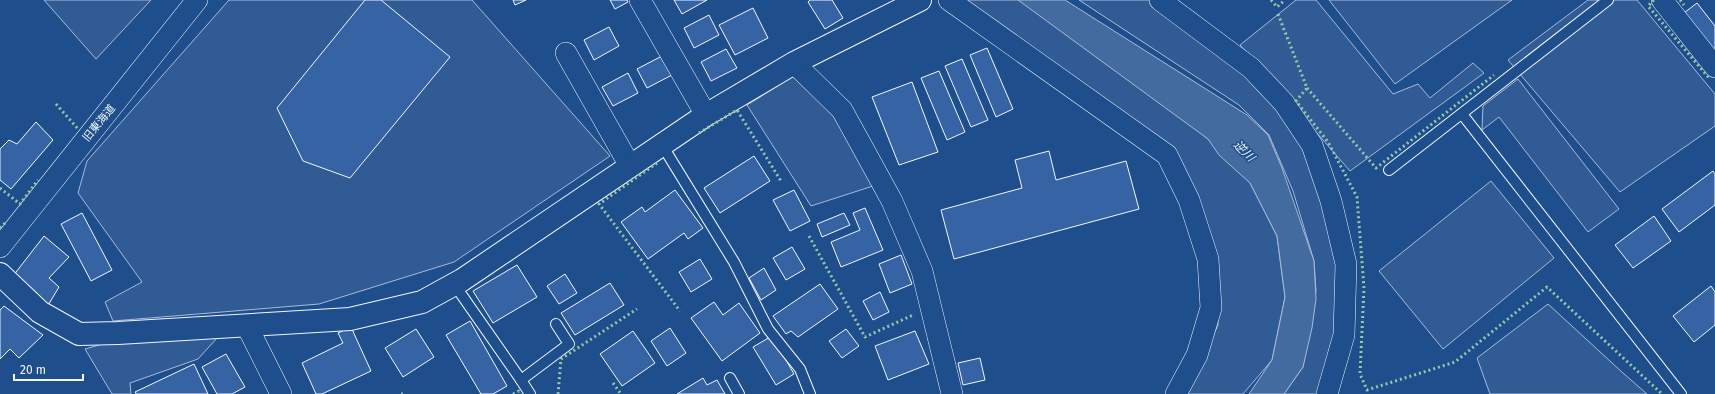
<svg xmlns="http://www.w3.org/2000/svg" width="1715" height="394" font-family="'Fira Sans','Noto Sans JP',sans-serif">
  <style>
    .built { fill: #305b95; stroke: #a8bbd7 }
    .water { fill: #446ba0; stroke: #a8bbd7 }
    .building { fill: #3563a3; stroke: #f2f6ff }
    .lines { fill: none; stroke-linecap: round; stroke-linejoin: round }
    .service-casing { stroke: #f2f6ff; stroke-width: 12 }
    .minor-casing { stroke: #f2f6ff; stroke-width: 22 }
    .tertiary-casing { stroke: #f2f6ff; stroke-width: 24 }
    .service { stroke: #1f4e8c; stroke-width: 10 }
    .minor { stroke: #1f4e8c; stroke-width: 21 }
    .tertiary { stroke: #1f4e8c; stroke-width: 22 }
    .hedge { stroke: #97c8a6; stroke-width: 3; stroke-dasharray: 2 3; stroke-linecap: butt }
    .labels { text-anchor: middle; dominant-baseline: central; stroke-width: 3; stroke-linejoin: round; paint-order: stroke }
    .street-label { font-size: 11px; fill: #f2f6ff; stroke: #1f4e8c }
    .water-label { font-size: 12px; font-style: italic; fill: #f2f6ff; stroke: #1f4e8c }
  </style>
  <rect width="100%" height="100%" fill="#1f4e8c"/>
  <g class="built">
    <polygon points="44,0 151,0 96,59"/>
    <polygon points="229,0 472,0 610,156 454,262 319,304 113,321 105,302 142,282 78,193 87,161"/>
    <polygon points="954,0 1038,0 1208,139 1250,183 1277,236 1285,297 1272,360 1243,394 1184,394 1195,376 1218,325 1215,264 1173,154"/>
    <polygon points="1079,0 1153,0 1247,68 1310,148 1342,264 1341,324 1321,394 1284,394 1303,367 1316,291 1314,261 1293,191 1269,135 1239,105"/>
    <polygon points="1296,0 1316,0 1393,94 1418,84 1430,98 1473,63 1484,73 1350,171 1240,45"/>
    <polygon points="1329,0 1512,0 1395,84"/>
    <polygon points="1588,0 1637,0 1715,94 1715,126 1620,192 1508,60"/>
    <polygon points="794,76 837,120 873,186 811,206 747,105"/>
    <polygon points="1518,79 1619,209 1588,232 1499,117 1482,130 1483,106"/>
    <polygon points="1491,181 1554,258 1443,349 1379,271"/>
    <polygon points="1548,304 1623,373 1647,394 1490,394 1477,358"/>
    <polygon points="144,332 218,337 198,359 130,383 131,394 112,394 85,349"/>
  </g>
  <polygon class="water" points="1018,0 1065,0 1247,115 1268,135 1282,168 1314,261 1316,299 1312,328 1303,367 1284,394 1249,394 1272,360 1285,297 1277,236 1250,183 1219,155 1208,139"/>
  <g class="building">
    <polygon points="365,0 381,0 450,57 350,178 303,161 277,108"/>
    <polygon points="513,0 526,0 515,5"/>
    <polygon points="610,0 627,0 628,2 615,9"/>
    <polygon points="674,0 707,0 682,14"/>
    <polygon points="810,0 832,0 843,18 825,29 808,2"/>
    <polygon points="1697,3 1715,26 1715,51 1684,13"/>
    <polygon points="753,8 768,38 735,55 719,25"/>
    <polygon points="709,15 719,35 694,48 684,28"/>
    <polygon points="609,27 619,46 594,60 584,40"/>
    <polygon points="987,48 1013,109 996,117 970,55"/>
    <polygon points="726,49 737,68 711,81 701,62"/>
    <polygon points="662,56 672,75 647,88 637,69"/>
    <polygon points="962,59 988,120 971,127 945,66"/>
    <polygon points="939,71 965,132 947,140 921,78"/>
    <polygon points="628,73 638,93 613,106 602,87"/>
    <polygon points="912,82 938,152 899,165 872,97"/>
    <polygon points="36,122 53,140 11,189 0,180 0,149 9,140 17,144"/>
    <polygon points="1049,151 1056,180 1126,161 1139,209 954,259 941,210 1022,188 1015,160"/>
    <polygon points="754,156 770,181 720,213 704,188"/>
    <polygon points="1713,171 1715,174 1715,205 1679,232 1662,209"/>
    <polygon points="675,190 703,228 688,239 684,233 648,259 621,222 642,207 645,212"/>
    <polygon points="794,190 810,221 790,231 773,200"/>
    <polygon points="865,208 883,250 841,267 831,242 860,230 853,213"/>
    <polygon points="82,213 112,270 91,281 61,224"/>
    <polygon points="844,213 850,225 822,237 817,224"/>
    <polygon points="1654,216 1671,241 1633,268 1615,245"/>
    <polygon points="44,236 69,257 49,278 59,287 47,307 13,276"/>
    <polygon points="792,247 805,269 786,280 773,258"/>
    <polygon points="901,255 912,284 890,293 879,264"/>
    <polygon points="700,259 712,279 691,292 679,272"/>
    <polygon points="517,265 537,297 493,323 473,291"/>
    <polygon points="764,268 776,290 761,300 749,278"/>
    <polygon points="565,274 577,293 559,304 547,286"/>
    <polygon points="610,283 624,305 575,335 561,313"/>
    <polygon points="820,284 838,309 798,337 791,331 786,334 773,316"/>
    <polygon points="1711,286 1715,292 1715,325 1694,342 1673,316"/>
    <polygon points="880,292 889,312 873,320 863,301"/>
    <polygon points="714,302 723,315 739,303 760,333 722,361 691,318"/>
    <polygon points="4,306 43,335 19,358 10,349 0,359 0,310"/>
    <polygon points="470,321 507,386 493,394 481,394 446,335"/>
    <polygon points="351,327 371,371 322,394 316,394 302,363 343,343 338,333"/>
    <polygon points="670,328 686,353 667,366 651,341"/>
    <polygon points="416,329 434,357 403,377 385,348"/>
    <polygon points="846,329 859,346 842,358 829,341"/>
    <polygon points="633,331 655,363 622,386 600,354"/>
    <polygon points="915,331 929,364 888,380 875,346"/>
    <polygon points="772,336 794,374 776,385 753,347"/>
    <polygon points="226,354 245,387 232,394 217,394 202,367"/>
    <polygon points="980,358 985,380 963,385 958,363"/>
    <polygon points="194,364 208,394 136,394 135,392"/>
    <polygon points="703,378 707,385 717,380 725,394 677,394"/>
  </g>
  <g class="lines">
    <g class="service-casing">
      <g id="service">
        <polyline points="1462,114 1681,394"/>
        <polyline points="662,145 734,262 768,329 800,369 810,394"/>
        <polyline points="1389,170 1608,0"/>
        <polyline points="454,284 521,380 569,344 556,324"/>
        <polyline points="730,378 739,394"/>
        <polyline points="521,380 530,394"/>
      </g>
    </g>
    <g class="minor-casing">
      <g id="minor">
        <polyline points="640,0 706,115"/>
        <polyline points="949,0 1167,155 1189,200 1208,259 1211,308 1197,355 1176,394"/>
        <polyline points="1160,0 1251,68 1284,103 1312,145 1331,201 1346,264 1344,335 1327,394"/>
        <polyline points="1662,0 1715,67"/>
        <polyline points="566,53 630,166"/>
        <polyline points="794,63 842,110 892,201 922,271 952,394"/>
        <polyline points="0,247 197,0"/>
        <polyline points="247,326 281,394"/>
      </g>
    </g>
    <g class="tertiary-casing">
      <polyline id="tertiary" points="0,274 40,312 79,334 118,333 350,319 422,302 462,280 706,115 794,63 920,0"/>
    </g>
    <use href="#service" class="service"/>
    <use href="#minor" class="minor"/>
    <use href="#tertiary" class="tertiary"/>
    <g class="hedge">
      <polyline points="1271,0 1277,7 1285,0"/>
      <polyline points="1652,0 1653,1 1648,6 1709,78"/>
      <polyline points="1680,0 1684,5"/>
      <polyline points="1278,14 1307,88 1296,101 1328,142 1357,197 1364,288 1360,374 1367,390 1455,362 1547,287 1662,394"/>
      <polyline points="1307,88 1376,168 1494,75"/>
      <polyline points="56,104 79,130"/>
      <polyline points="699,133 737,110 781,181"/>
      <polyline points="657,163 599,204 680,311"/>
      <polyline points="0,188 20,204 38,180"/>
      <polyline points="0,228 6,222"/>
      <polyline points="809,236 865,337 913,315"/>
      <polyline points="613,383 621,394"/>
      <polyline points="401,394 404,394"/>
      <polyline points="513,394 519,391 521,394"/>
      <polyline points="558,394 561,359 637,309"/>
    </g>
  </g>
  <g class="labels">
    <g class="street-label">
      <text transform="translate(99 123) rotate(-51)">旧東海道</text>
    </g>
    <g class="water-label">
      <text transform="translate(1244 151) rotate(45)">逆川</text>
    </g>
  </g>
  <path d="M14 374v6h69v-6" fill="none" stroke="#f2f6ff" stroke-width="2"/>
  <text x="20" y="374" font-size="12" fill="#f2f6ff" stroke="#1f4e8c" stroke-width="3" paint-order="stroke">20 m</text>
</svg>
